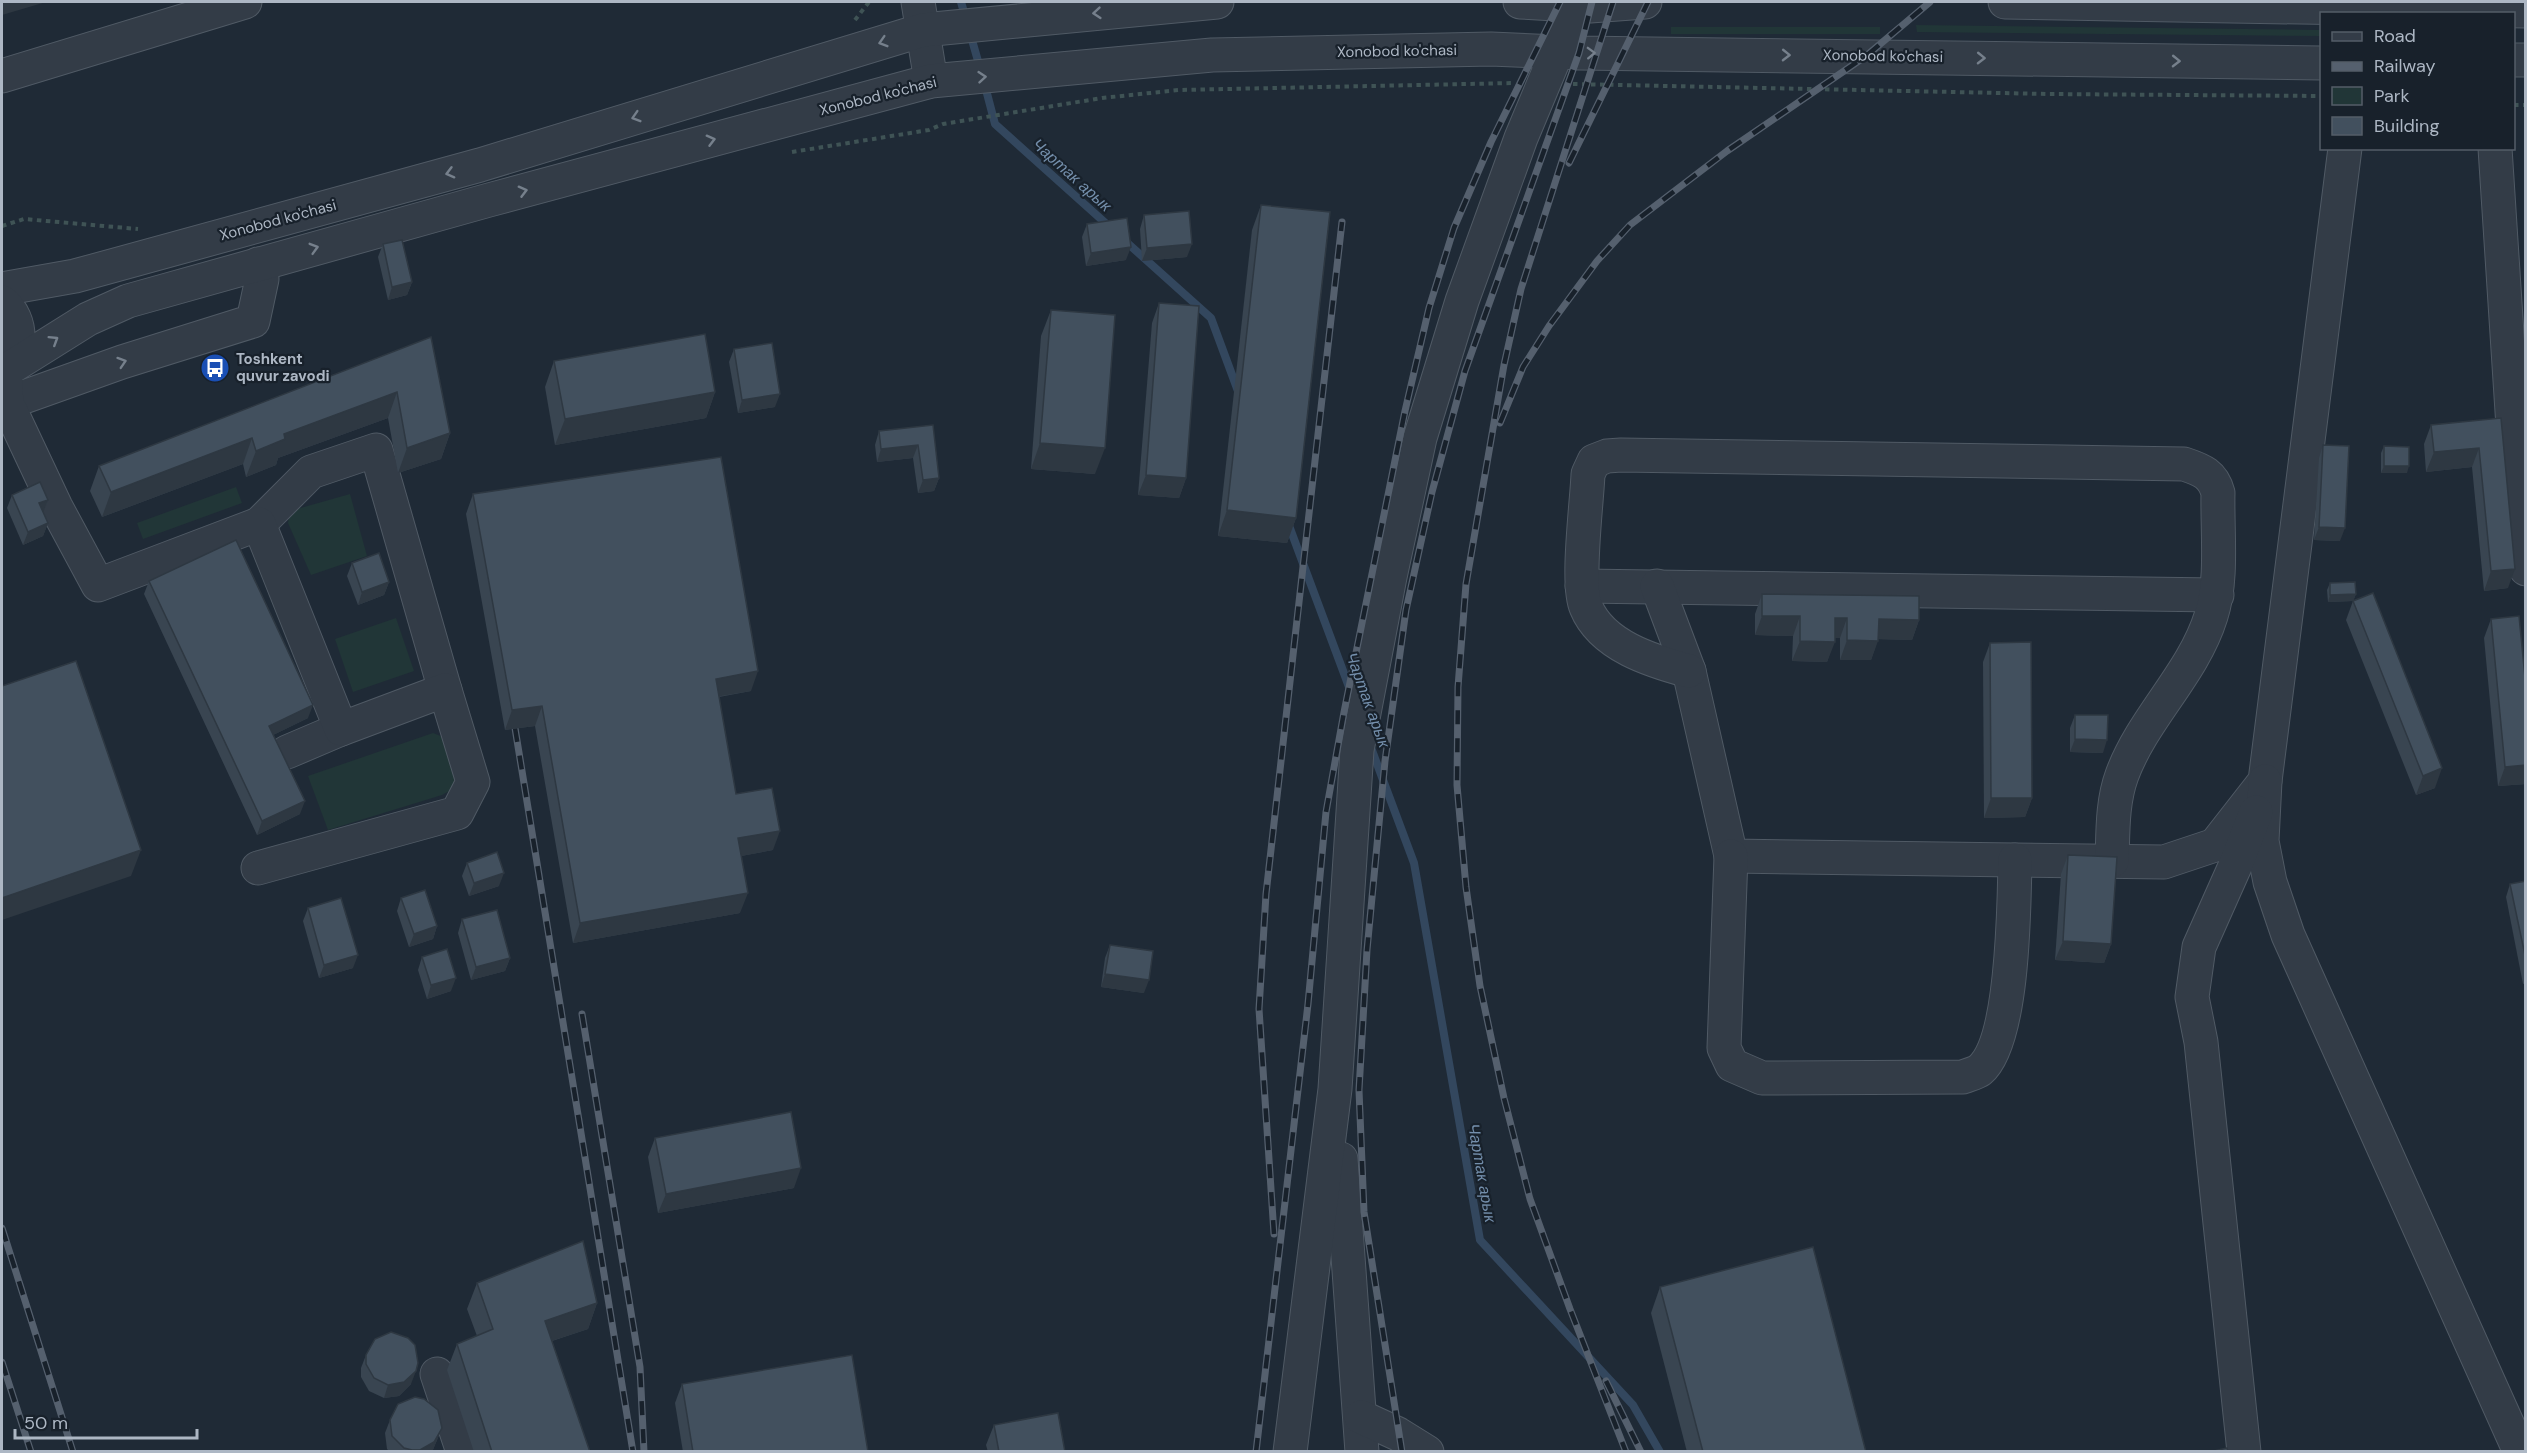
<svg xmlns="http://www.w3.org/2000/svg" width="2527" height="1453" font-family="'DM Sans',sans-serif">
  <style>
    .green { fill: #213637 }
    .lines { fill: none; stroke-linecap: round; stroke-linejoin: round }
    .stream { stroke: #33475e; stroke-width: 8 }
    .minor-casing { stroke: #505a65; stroke-width: 35 }
    .path { stroke: #3f5355; stroke-width: 4; stroke-dasharray: 4.5 4.5; stroke-linecap: butt }
    .minor { stroke: #333c47; stroke-width: 33 }
    .rail-casing { stroke: #55606e; stroke-width: 7 }
    .rail { stroke: #18212b; stroke-width: 4.5; stroke-dasharray: 14; stroke-linecap: butt }
    .wall { fill: #394551 }
    .shaded-wall { fill: #2e3842 }
    .building { fill: #42505e; stroke: #2e3842; stroke-width: 1.5 }
    .oneway { stroke: #76808c }
    .labels { text-anchor: middle; dominant-baseline: central; stroke-width: 4.5; stroke-linejoin: round; paint-order: stroke }
    .street-label { font-size: 15px; fill: #adb7c4; stroke: #18212b }
    .poi-label { font-size: 15px; font-weight: bold; fill: #adb7c4; stroke: #18212b; text-anchor: start }
    .water-label { font-size: 16px; font-style: italic; fill: #748fac; stroke: #18212b }
  </style>
  <rect width="100%" height="100%" fill="#1f2a36"/>
  <g class="green">
    <polygon points="1916,25 2321,30 2322,36 1917,32"/>
    <rect x="1671" y="27" width="209" height="7"/>
    <polygon points="236,487 242,503 143,539 137,523"/>
    <polygon points="350,494 367,556 311,575 288,523 290,511"/>
    <polygon points="396,618 414,671 353,692 335,639"/>
    <polygon points="433,733 443,737 455,778 453,789 442,795 328,830 308,776"/>
  </g>
  <g class="lines">
    <g class="stream">
      <polyline points="961,2 966,19"/>
      <polyline points="970,33 980,68"/>
      <polyline points="984,82 995,124 1111,228"/>
      <polyline points="1124,240 1211,318 1238,391"/>
      <polyline points="1288,523 1355,703"/>
      <polyline points="1370,745 1414,863 1480,1240 1633,1405 1660,1452"/>
    </g>
    <g class="minor-casing">
      <g id="minor">
        <polyline points="918,2 931,81"/>
        <polyline points="1520,2 1590,6 1645,2"/>
        <polyline points="2005,2 2526,11"/>
        <polyline points="2514,60 2526,60"/>
        <polyline points="2,76 245,2"/>
        <polyline points="2495,148 2521,551 2526,569"/>
        <polyline points="2,289 75,276 480,165 923,30 1217,2"/>
        <path d="M2 302C24 320 23 355 2 373"/>
        <polyline points="7,403 122,362 253,321 262,279 258,264"/>
        <polyline points="259,524 311,472 376,450 445,690"/>
        <polyline points="1582,586 2217,595"/>
        <polyline points="1657,586 1689,671 1731,856 2164,862 2215,845 2265,781 2345,148"/>
        <path d="M1689 671C1652 661 1602 646 1586 607 1576 585 1587 502 1588 474L1594 461 1607 456 1621 455 2184 464C2202 470 2213 474 2218 493 2217 531 2223 580 2211 616 2193 674 2143 718 2122 775 2112 802 2113 832 2112 861"/>
        <polyline points="287,752 341,729"/>
        <polyline points="2265,781 2262,841 2270,882 2288,935 2520,1452"/>
        <path d="M1731 856 1724 1048 1732 1065 1762 1078 1963 1077C1968 1075 1976 1073 1980 1070 2014 1041 2014 904 2015 860"/>
        <polyline points="258,868 457,813 473,782 445,690 341,729 259,524 98,585 56,507 7,403 5,371 88,319 128,301 489,200 931,81 1212,55 1491,49 1579,53 2322,63"/>
        <polyline points="1341,1159 1362,1452"/>
        <polyline points="437,1374 463,1452"/>
        <polyline points="1361,1417 1398,1434 1427,1452"/>
        <polyline points="1290,1452 1335,1089 1357,750 1390,577 1420,438 1462,301 1521,138 1577,4"/>
        <polyline points="2244,1452 2201,1042 2192,997 2199,947 2236,864 2256,812"/>
      </g>
    </g>
    <g class="path">
      <polyline points="855,20 869,2"/>
      <polyline points="1573,84 2048,94 2322,96"/>
      <polyline points="2514,105 2526,105"/>
      <polyline points="792,152 929,130 943,124 1102,98 1179,90 1515,83"/>
      <polyline points="2,226 24,219 138,229"/>
    </g>
    <use href="#minor" class="minor"/>
    <g class="rail-casing">
      <g id="rail">
        <polyline points="1613,2 1521,289 1504,365 1466,584 1458,687 1457,785 1466,887 1480,986 1504,1098 1530,1199 1570,1309 1626,1452"/>
        <polyline points="1569,163 1648,2"/>
        <polyline points="1500,423 1523,367 1549,326 1597,261 1630,225 1727,151 1866,56 1930,2"/>
        <polyline points="515,728 633,1452"/>
        <polyline points="582,1014 640,1367 644,1452"/>
        <polyline points="2,1228 73,1452"/>
        <polyline points="1274,1234 1259,1009 1266,894 1342,222"/>
        <polyline points="2,1362 31,1452"/>
        <polyline points="1606,1381 1641,1452"/>
        <polyline points="1256,1452 1308,1004 1326,812 1344,712 1405,411 1429,308 1454,228 1491,142 1560,2"/>
        <polyline points="1402,1452 1364,1212 1359,1090 1367,950 1385,761 1406,610 1432,492 1465,371 1579,53 1592,2"/>
      </g>
    </g>
    <use href="#rail" class="rail"/>
  </g>
  <g class="wall">
    <polygon points="1261,205 1296,518 1287,543 1218,536 1252,230"/>
    <polygon points="1144,215 1187,257 1142,261 1140,229"/>
    <polygon points="1087,224 1126,260 1086,266 1082,237"/>
    <polygon points="383,244 412,282 407,295 388,300 378,257"/>
    <polygon points="1159,303 1186,478 1179,498 1138,495 1152,323"/>
    <polygon points="1051,310 1095,474 1031,469 1041,336"/>
    <polygon points="431,337 450,433 441,459 398,473 388,418 278,458 276,465 246,477 243,464 102,517 90,491 99,466"/>
    <polygon points="734,349 775,407 738,413 729,362"/>
    <polygon points="554,361 715,392 706,418 555,445 545,387"/>
    <polygon points="2501,418 2508,588 2484,591 2472,467 2426,472 2424,444 2431,425"/>
    <polygon points="933,425 939,478 934,491 918,493 913,458 877,462 875,445 879,431"/>
    <polygon points="2323,445 2340,541 2314,540 2319,458"/>
    <polygon points="2384,446 2407,473 2381,473 2381,453"/>
    <polygon points="473,494 751,691 719,697 736,794 773,850 741,856 740,913 573,943 535,726 505,730 466,514"/>
    <polygon points="12,495 48,500 43,512 48,523 43,536 23,545 7,508"/>
    <polygon points="352,563 389,582 384,595 358,605 347,576"/>
    <polygon points="149,581 308,718 273,735 300,814 257,835 144,594"/>
    <polygon points="2330,583 2356,594 2353,601 2328,602 2327,590"/>
    <polygon points="1762,594 1919,620 1912,640 1878,639 1871,660 1840,660 1840,638 1835,638 1827,662 1792,661 1793,636 1755,635 1755,614"/>
    <polygon points="2353,601 2435,788 2416,795 2346,620"/>
    <polygon points="2491,619 2526,688 2526,784 2498,786 2484,638"/>
    <polygon points="1990,643 2032,798 2025,817 1984,818 1983,662"/>
    <polygon points="2075,715 2103,753 2070,752 2070,728"/>
    <polygon points="2068,855 2111,944 2104,963 2055,960 2061,874"/>
    <polygon points="467,863 499,886 469,896 462,876"/>
    <polygon points="2526,881 2526,983 2523,984 2506,897 2510,884"/>
    <polygon points="401,898 437,926 433,939 409,947 397,911"/>
    <polygon points="308,908 353,968 319,978 303,921"/>
    <polygon points="462,919 510,958 505,971 471,980 458,933"/>
    <polygon points="1110,945 1144,993 1101,987 1105,958"/>
    <polygon points="422,957 451,991 427,999 418,970"/>
    <polygon points="655,1138 794,1188 658,1213 648,1157"/>
    <polygon points="477,1283 597,1303 588,1329 552,1341 590,1452 474,1452 447,1370 457,1344 477,1336 467,1309"/>
    <polygon points="1660,1287 1866,1452 1687,1452 1651,1313"/>
    <polygon points="366,1355 411,1384 399,1396 384,1398 369,1391 361,1377 361,1368"/>
    <polygon points="682,1384 868,1452 683,1452 675,1403"/>
    <polygon points="390,1420 442,1428 432,1452 390,1452 387,1449 385,1433"/>
    <polygon points="994,1425 1065,1452 988,1452 986,1445"/>
  </g>
  <g class="shaded-wall">
    <polygon points="2,2 46,2 2,15"/>
    <polygon points="1192,244 1187,257 1142,261 1147,248"/>
    <polygon points="1131,247 1126,260 1086,266 1091,253"/>
    <polygon points="412,282 407,295 388,300 392,287"/>
    <polygon points="397,392 388,418 278,458 276,465 246,477 256,451 284,434"/>
    <polygon points="715,392 706,418 555,445 565,419"/>
    <polygon points="780,394 775,407 738,413 742,400"/>
    <polygon points="450,433 441,459 398,473 407,448"/>
    <polygon points="252,438 243,464 102,517 111,492"/>
    <polygon points="1040,443 1105,448 1095,474 1031,469"/>
    <polygon points="918,445 913,458 877,462 881,449"/>
    <polygon points="2479,448 2472,467 2426,472 2434,452"/>
    <polygon points="2384,466 2409,466 2407,473 2381,473"/>
    <polygon points="1146,475 1186,478 1179,498 1138,495"/>
    <polygon points="939,478 934,491 918,493 923,480"/>
    <polygon points="48,500 43,513 39,503"/>
    <polygon points="1227,510 1296,518 1287,543 1218,536"/>
    <polygon points="48,523 43,536 23,545 28,532"/>
    <polygon points="2319,527 2345,528 2340,541 2314,540"/>
    <polygon points="2515,569 2508,588 2484,591 2491,571"/>
    <polygon points="389,582 384,595 358,605 362,592"/>
    <polygon points="2356,594 2353,601 2328,602 2330,595"/>
    <polygon points="1762,616 1800,616 1793,636 1755,635"/>
    <polygon points="1835,618 1847,618 1840,638 1828,638"/>
    <polygon points="1879,619 1919,620 1912,640 1872,639"/>
    <polygon points="1847,640 1878,641 1871,660 1840,660"/>
    <polygon points="1800,641 1835,642 1827,662 1792,661"/>
    <polygon points="758,671 751,691 709,698 716,679"/>
    <polygon points="313,705 308,718 265,739 269,726"/>
    <polygon points="542,706 535,726 505,730 512,710"/>
    <polygon points="2075,739 2107,740 2103,753 2070,752"/>
    <polygon points="2526,765 2526,784 2498,786 2505,767"/>
    <polygon points="2442,768 2435,788 2416,795 2423,776"/>
    <polygon points="1991,798 2032,798 2025,817 1984,818"/>
    <polygon points="305,801 300,814 257,835 262,821"/>
    <polygon points="780,831 773,850 731,858 738,838"/>
    <polygon points="141,850 131,876 2,920 2,898"/>
    <polygon points="504,873 499,886 469,896 474,883"/>
    <polygon points="748,893 740,913 573,943 580,923"/>
    <polygon points="437,926 433,939 409,947 414,934"/>
    <polygon points="2063,941 2111,944 2104,963 2055,960"/>
    <polygon points="358,955 353,968 319,978 324,965"/>
    <polygon points="510,958 505,971 471,980 476,967"/>
    <polygon points="1105,974 1149,980 1144,993 1101,987"/>
    <polygon points="456,978 451,991 427,999 431,985"/>
    <polygon points="801,1168 794,1188 658,1213 666,1194"/>
    <polygon points="597,1303 588,1329 536,1346 545,1321"/>
    <polygon points="416,1371 411,1384 399,1396 384,1398 388,1385"/>
    <polygon points="442,1428 432,1452 411,1452 412,1450"/>
  </g>
  <g class="building">
    <polygon points="1261,205 1330,212 1296,518 1227,510"/>
    <polygon points="1189,211 1192,244 1147,248 1144,215"/>
    <polygon points="1127,218 1131,247 1091,253 1087,224"/>
    <polygon points="402,240 412,282 392,287 383,244"/>
    <polygon points="1159,303 1199,306 1186,478 1146,475"/>
    <polygon points="1051,310 1115,315 1105,448 1040,443"/>
    <polygon points="705,334 715,392 565,419 554,361"/>
    <polygon points="431,337 450,433 407,448 397,392 284,434 285,439 256,451 252,438 111,492 99,466"/>
    <polygon points="772,343 780,394 742,400 734,349"/>
    <polygon points="2501,418 2515,569 2491,571 2479,448 2434,452 2431,425"/>
    <polygon points="933,425 939,478 923,480 918,445 881,449 879,431"/>
    <polygon points="2323,445 2349,446 2345,528 2319,527"/>
    <polygon points="2384,446 2409,447 2409,466 2384,466"/>
    <polygon points="721,457 758,671 716,679 736,794 772,788 780,831 738,838 748,893 580,923 542,706 512,710 473,494"/>
    <polygon points="40,482 48,500 39,503 48,523 28,532 12,495"/>
    <polygon points="236,540 313,705 269,726 305,801 262,821 149,581"/>
    <polygon points="379,553 389,582 362,592 352,563"/>
    <polygon points="2355,582 2356,594 2330,595 2330,583"/>
    <polygon points="2373,593 2442,768 2423,776 2353,601"/>
    <polygon points="1762,594 1919,596 1919,620 1879,619 1878,641 1847,640 1847,618 1835,618 1835,642 1800,641 1800,616 1762,616"/>
    <polygon points="2519,616 2526,688 2526,765 2505,767 2491,619"/>
    <polygon points="2031,642 2032,798 1991,798 1990,643"/>
    <polygon points="76,661 141,850 2,898 2,686"/>
    <polygon points="2075,715 2108,715 2107,740 2075,739"/>
    <polygon points="497,852 504,873 474,883 467,863"/>
    <polygon points="2068,855 2117,857 2111,944 2063,941"/>
    <polygon points="2526,881 2526,960 2510,884"/>
    <polygon points="425,890 437,926 414,934 401,898"/>
    <polygon points="341,898 358,955 324,965 308,908"/>
    <polygon points="497,910 510,958 476,967 462,919"/>
    <polygon points="1110,945 1153,951 1149,980 1105,974"/>
    <polygon points="447,949 456,978 431,985 422,957"/>
    <polygon points="791,1112 801,1168 666,1194 655,1138"/>
    <polygon points="583,1241 597,1303 545,1321 590,1452 492,1452 457,1344 493,1329 477,1283"/>
    <polygon points="1813,1247 1866,1452 1703,1452 1660,1287"/>
    <polygon points="391,1332 408,1338 415,1345 418,1363 416,1371 404,1382 388,1385 374,1378 366,1364 366,1355 375,1339"/>
    <polygon points="852,1355 868,1452 693,1452 682,1384"/>
    <polygon points="415,1397 424,1399 438,1410 442,1428 434,1442 420,1450 412,1450 404,1448 392,1436 390,1420 398,1404"/>
    <polygon points="1058,1413 1065,1452 999,1452 994,1425"/>
    <polygon points="2227,1448 2228,1452 2210,1452"/>
  </g>
  <defs><path id="oneway-chevron" d="M-2-3.5L2.5 0L-2 3.5" fill="none" stroke-width="1.6" stroke-linecap="round" stroke-linejoin="round" transform="scale(1.5)"/></defs>
  <g class="oneway">
    <use href="#oneway-chevron" transform="translate(1097 13) rotate(175)"/>
    <use href="#oneway-chevron" transform="translate(883 42) rotate(163)"/>
    <use href="#oneway-chevron" transform="translate(1591 53) rotate(-2)"/>
    <use href="#oneway-chevron" transform="translate(1786 55) rotate(1)"/>
    <use href="#oneway-chevron" transform="translate(1981 58) rotate(1)"/>
    <use href="#oneway-chevron" transform="translate(2176 61) rotate(1)"/>
    <use href="#oneway-chevron" transform="translate(982 77) rotate(-5)"/>
    <use href="#oneway-chevron" transform="translate(636 117) rotate(163)"/>
    <use href="#oneway-chevron" transform="translate(711 140) rotate(-15)"/>
    <use href="#oneway-chevron" transform="translate(450 173) rotate(165)"/>
    <use href="#oneway-chevron" transform="translate(523 191) rotate(-15)"/>
    <use href="#oneway-chevron" transform="translate(314 248) rotate(-16)"/>
    <use href="#oneway-chevron" transform="translate(54 340) rotate(-32)"/>
    <use href="#oneway-chevron" transform="translate(122 362) rotate(-18)"/>
  </g>
  <defs>
    <g id="bus-disc" transform="scale(1.5)"><circle r="9.5" fill="#1a4fb4" stroke="#18212b"/><path d="M-5-6H5V4H4V6H2V4H-2V6H-4V4H-5ZM-3.5-4V0h7V-4ZM-3.5 1.2v1.5H-2V1.2ZM2 1.2v1.5H3.5V1.2Z" fill="#fff"/></g>
  </defs>
  <g fill-rule="evenodd">
    <use href="#bus-disc" x="215" y="368"/>
  </g>
  <g class="labels">
    <g class="street-label">
      <text transform="translate(1397 51) rotate(-1)">Xonobod ko'chasi</text>
      <text transform="translate(1883 56) rotate(1)">Xonobod ko'chasi</text>
      <text transform="translate(878 96) rotate(-14)">Xonobod ko'chasi</text>
      <text transform="translate(278 220) rotate(-15)">Xonobod ko'chasi</text>
    </g>
    <g class="poi-label">
      <text x="236" y="359">Toshkent<tspan x="236" dy="17">quvur zavodi</tspan></text>
    </g>
    <g class="water-label">
      <text transform="translate(1072 175) rotate(42)">Чартак арык</text>
      <text transform="translate(1368 700) rotate(70)">Чартак арык</text>
      <text transform="translate(1482 1173) rotate(80)">Чартак арык</text>
    </g>
  </g>
  <rect width="2527" height="1453" fill="none" stroke="#adb7c4" stroke-width="6"/>
  <rect x="2320" y="12" width="195" height="138" fill="#18212b" stroke="#545d68" stroke-width="1.5"/>
  <rect x="2332" y="32" width="30" height="9" fill="#333c47" stroke="#545d68" stroke-width="1.5"/>
  <text x="2374" y="42" font-size="18" fill="#adb7c4">Road</text>
  <rect x="2332" y="62" width="30" height="9" fill="#55606e" stroke="#545d68" stroke-width="1.5"/>
  <text x="2374" y="72" font-size="18" fill="#adb7c4">Railway</text>
  <rect x="2332" y="87" width="30" height="18" fill="#213637" stroke="#545d68" stroke-width="1.5"/>
  <text x="2374" y="102" font-size="18" fill="#adb7c4">Park</text>
  <rect x="2332" y="117" width="30" height="18" fill="#42505e" stroke="#545d68" stroke-width="1.5"/>
  <text x="2374" y="132" font-size="18" fill="#adb7c4">Building</text>
  <path d="M15 1429v9h182v-9" fill="none" stroke="#adb7c4" stroke-width="3"/>
  <text x="24" y="1429" font-size="18" fill="#adb7c4" stroke="#18212b" stroke-width="4.5" paint-order="stroke">50 m</text>
</svg>
